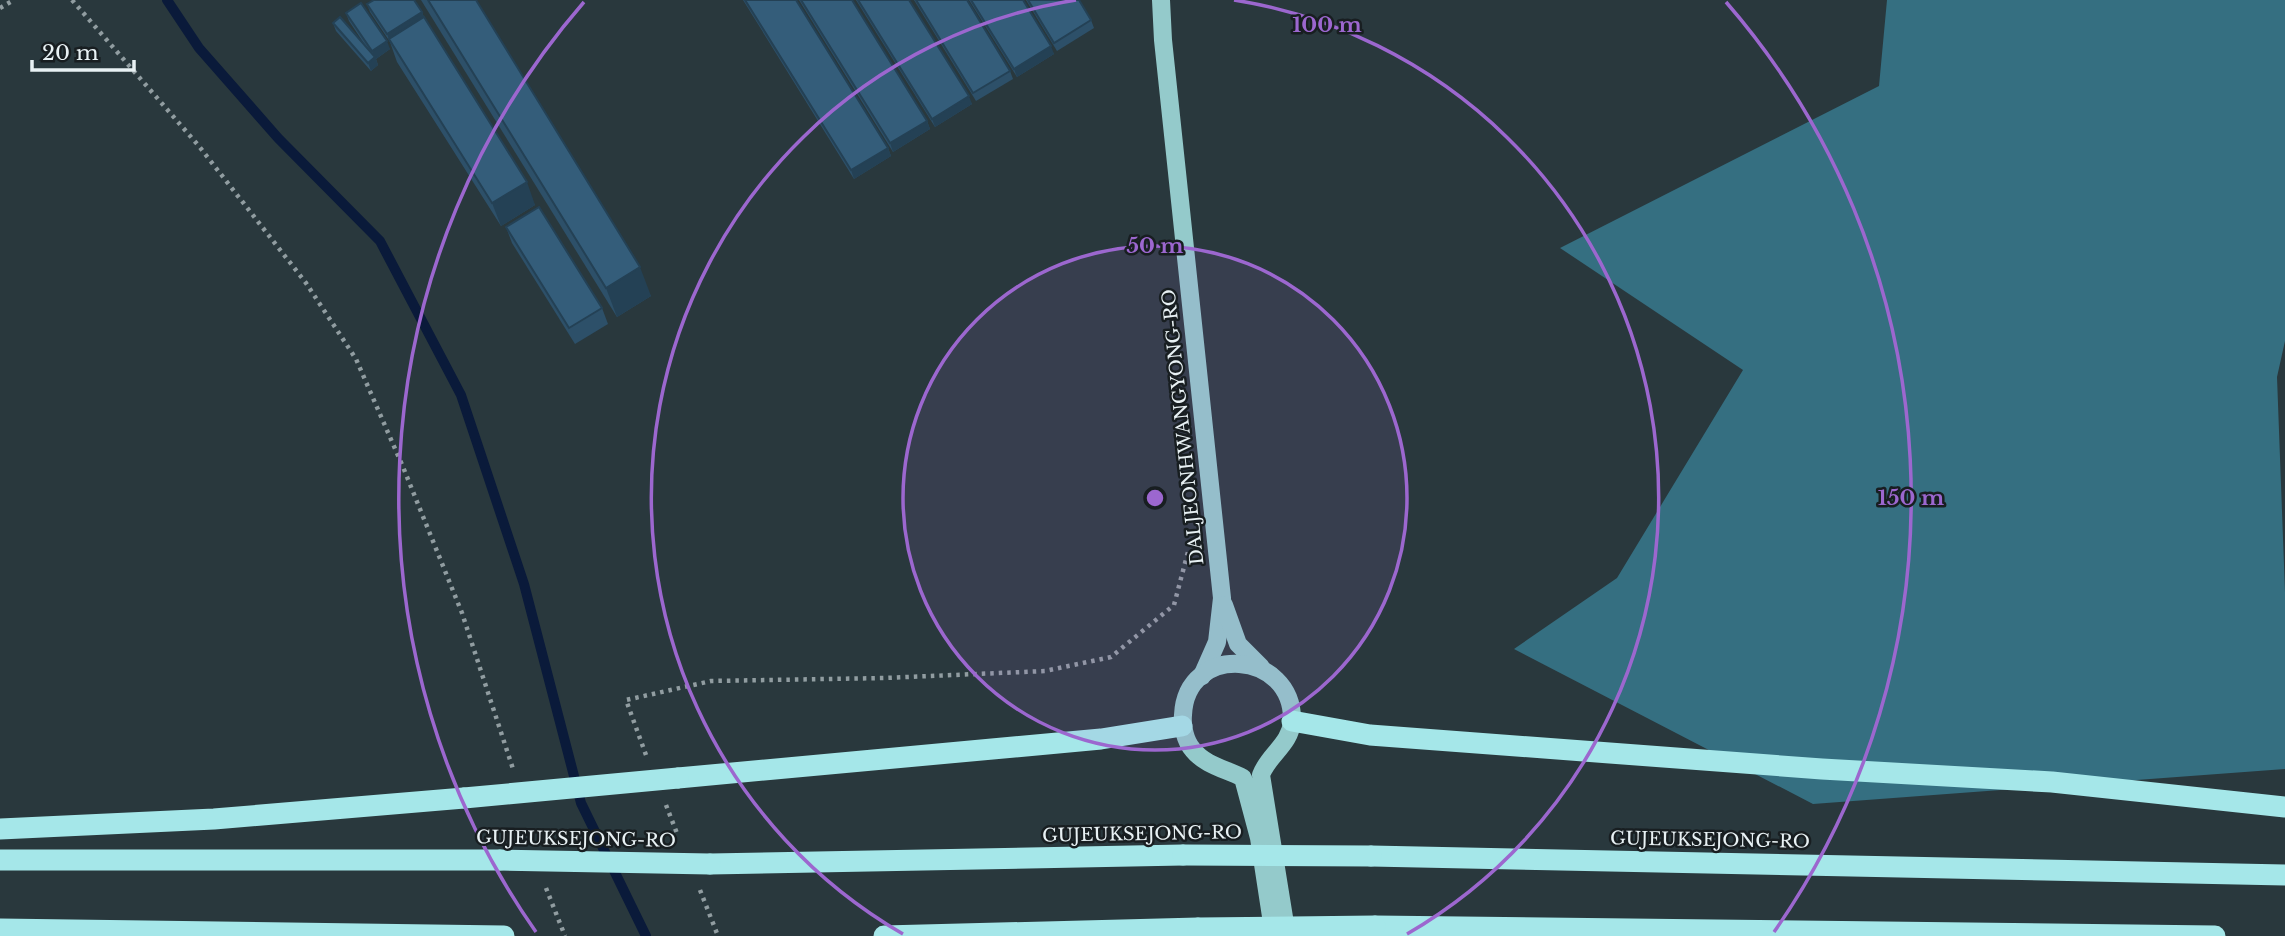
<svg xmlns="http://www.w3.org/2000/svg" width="2285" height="936" font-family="'Libre Baskerville',serif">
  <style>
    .forest { fill: #356f81 }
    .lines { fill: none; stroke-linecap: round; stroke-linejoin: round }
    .stream { stroke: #0a1a3a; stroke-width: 10 }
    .path { stroke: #919da1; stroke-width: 4.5; stroke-dasharray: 3.5 5; stroke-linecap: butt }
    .major { stroke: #94cacb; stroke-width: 18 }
    .highway { stroke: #a5e7e9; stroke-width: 21 }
    .highway-bridge { stroke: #a5e7e9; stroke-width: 21 }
    .wall { fill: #2d5069 }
    .shaded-wall { fill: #244155 }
    .building { fill: #345d7a; stroke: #244155; stroke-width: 2 }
    .ring { fill: none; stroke: #9c67cf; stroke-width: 3.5 }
    .labels { text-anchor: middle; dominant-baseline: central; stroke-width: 5; stroke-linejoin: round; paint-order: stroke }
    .street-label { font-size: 18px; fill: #e8f1f4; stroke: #181e21 }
    .centre { fill: #9c67cf; stroke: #181e21; stroke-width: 3.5 }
    .ring-label { font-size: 21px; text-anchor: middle; font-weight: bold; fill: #9c67cf; stroke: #181e21; stroke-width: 5; stroke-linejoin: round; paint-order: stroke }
  </style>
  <rect width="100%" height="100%" fill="#29383d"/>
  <polygon class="forest" points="1887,0 2285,0 2285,341 2277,377 2285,592 2285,769 1813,804 1514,649 1617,578 1743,370 1560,248 1879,86"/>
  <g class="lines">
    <polyline class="stream" points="167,0 199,48 278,138 380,241 461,395 524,584 581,803 646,936"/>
    <g class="path">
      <polyline points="72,0 198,145 306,283 356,359 403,467 462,613 513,769"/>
      <polyline points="0,8 14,0"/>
      <polyline points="646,755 626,700 711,681 885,678 1045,671 1111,657 1174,605 1189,548"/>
      <polyline points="666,805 678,836"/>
      <polyline points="546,888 565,936"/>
      <polyline points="700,890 718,936"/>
    </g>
    <g class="major">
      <polyline points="1161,0 1163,40 1222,598 1217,642 1202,676"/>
      <polyline points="1224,605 1238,644 1261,667"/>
      <path d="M1274 936 1259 838 1243 778C1226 769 1206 766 1193 750 1185 741 1182 726 1183 715 1186 642 1294 650 1292 721 1291 744 1268 755 1261 775L1287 936"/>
    </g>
    <g class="highway">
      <polyline points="1292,721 1370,735 1822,769 2052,782 2285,807"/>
      <polyline points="678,778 1101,739 1182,726"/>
      <polyline points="0,829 214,819 464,798"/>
      <polyline points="1371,856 2285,875"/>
      <polyline points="0,860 500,860"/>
      <polyline points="710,864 1183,855"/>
      <polyline points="1375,926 2215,936"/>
      <polyline points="0,929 504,936"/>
      <polyline points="884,936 1198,928"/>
    </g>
    <g class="highway-bridge">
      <polyline points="464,798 678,778"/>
      <polyline points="1183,855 1371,856"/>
      <polyline points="500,860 710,864"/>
      <polyline points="1198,928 1375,926"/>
    </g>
  </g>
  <g class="wall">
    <polygon points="421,0 476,0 651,296 617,317"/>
    <polygon points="743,0 796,0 888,148 891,156 854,179"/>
    <polygon points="799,0 852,0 927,121 930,129 893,152"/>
    <polygon points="856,0 909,0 972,104 935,127"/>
    <polygon points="914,0 967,0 1010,71 1013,79 976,101"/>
    <polygon points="969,0 1023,0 1054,54 1017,77"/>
    <polygon points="1026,0 1079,0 1091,20 1094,28 1057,51"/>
    <polygon points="367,4 422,12 424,17 535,205 501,226 397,62 390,42 370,12"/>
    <polygon points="346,13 390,49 376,59 378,65 371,71 336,31 333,23 367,48 349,21"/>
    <polygon points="506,227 602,308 608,324 575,344 512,243"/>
  </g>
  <g class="shaded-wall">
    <polygon points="422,12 425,20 389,39 390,42 387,34"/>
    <polygon points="387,41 390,49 376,59 378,65 371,71 368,63 374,57 372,51"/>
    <polygon points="1051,46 1054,54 1017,77 1014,69"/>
    <polygon points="969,96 972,104 935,127 932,119"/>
    <polygon points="927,121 930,129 893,152 890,143"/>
    <polygon points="888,148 891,156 854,179 851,170"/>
    <polygon points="527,182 535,205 501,226 492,203"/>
    <polygon points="640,267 651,296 617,317 606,288"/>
  </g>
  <g class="building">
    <polygon points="374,0 414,0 422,12 387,34 367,4"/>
    <polygon points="428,0 476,0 640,267 606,288"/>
    <polygon points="745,0 796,0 888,148 851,170"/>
    <polygon points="801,0 852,0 927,121 890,143"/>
    <polygon points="858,0 909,0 969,96 932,119"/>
    <polygon points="916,0 967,0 1010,71 973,93"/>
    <polygon points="971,0 1023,0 1051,46 1014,69"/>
    <polygon points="1028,0 1079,0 1091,20 1054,43"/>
    <polygon points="361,3 387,41 372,51 346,13"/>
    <polygon points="340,17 375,57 368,63 333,23"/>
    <polygon points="424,17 527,182 492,203 389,39"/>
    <polygon points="539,207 602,308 569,328 506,227"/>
  </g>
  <circle cx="1155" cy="498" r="252" fill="#9c67cf" fill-opacity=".12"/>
  <g class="ring">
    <circle cx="1155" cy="498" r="252"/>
    <path d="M903 934A504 504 0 0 1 1076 0M1234 0A504 504 0 0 1 1407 934"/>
    <path d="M536 932A756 756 0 0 1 584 2M1726 2A756 756 0 0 1 1774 932"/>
  </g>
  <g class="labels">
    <g class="street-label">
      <text transform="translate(1183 427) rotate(-96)">DALJEONHWANGYONG-RO</text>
      <text transform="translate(1142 834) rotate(-1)">GUJEUKSEJONG-RO</text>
      <text transform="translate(576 839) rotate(1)">GUJEUKSEJONG-RO</text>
      <text transform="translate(1710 840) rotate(1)">GUJEUKSEJONG-RO</text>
    </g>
  </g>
  <circle cx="1155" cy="498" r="10" class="centre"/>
  <g class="ring-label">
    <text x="1327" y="32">100 m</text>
    <text x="1155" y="253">50 m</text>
    <text x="1911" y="505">150 m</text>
  </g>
  <path d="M32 60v10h102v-10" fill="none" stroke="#e8f1f4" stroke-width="3.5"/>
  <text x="42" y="60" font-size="21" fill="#e8f1f4" stroke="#181e21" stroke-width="5" paint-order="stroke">20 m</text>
</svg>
